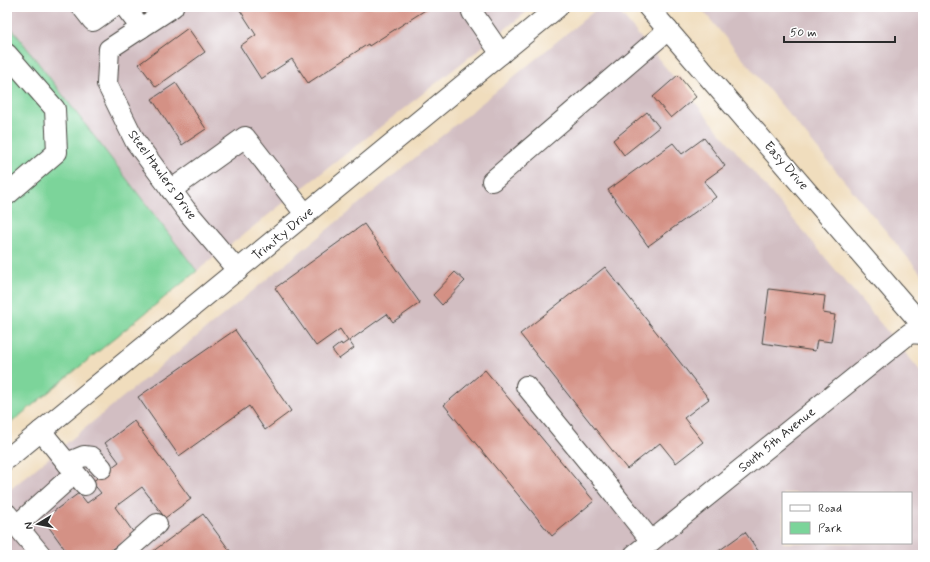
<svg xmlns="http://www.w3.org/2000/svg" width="930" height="562" font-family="Mynerve,sans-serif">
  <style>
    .industrial { fill: #d2bec2; fill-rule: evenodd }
    .green { fill: #7bd49a; stroke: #538062 }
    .building { fill: #d49185 }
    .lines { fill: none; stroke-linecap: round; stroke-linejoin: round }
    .minor-casing { stroke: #494641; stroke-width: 22 }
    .minor { stroke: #fff; stroke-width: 20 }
    .labels { text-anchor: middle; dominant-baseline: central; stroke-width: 3.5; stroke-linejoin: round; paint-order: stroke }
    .street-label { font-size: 13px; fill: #2b2b2b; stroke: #fff }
  </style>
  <rect width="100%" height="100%" fill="#fff"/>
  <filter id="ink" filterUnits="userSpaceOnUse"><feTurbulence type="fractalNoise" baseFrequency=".025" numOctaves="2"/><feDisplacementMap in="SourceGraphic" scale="8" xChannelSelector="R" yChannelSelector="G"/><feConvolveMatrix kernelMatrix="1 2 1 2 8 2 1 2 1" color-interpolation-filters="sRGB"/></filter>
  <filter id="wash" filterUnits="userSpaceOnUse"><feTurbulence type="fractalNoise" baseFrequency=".012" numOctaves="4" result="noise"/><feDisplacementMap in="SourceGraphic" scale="16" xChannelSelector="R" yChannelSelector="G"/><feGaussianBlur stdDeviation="0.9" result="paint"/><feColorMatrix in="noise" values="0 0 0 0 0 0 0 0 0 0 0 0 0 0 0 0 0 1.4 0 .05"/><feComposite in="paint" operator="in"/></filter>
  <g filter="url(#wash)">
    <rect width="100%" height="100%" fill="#f0ddbd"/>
    <g class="industrial">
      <polygon points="7,7 533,7 197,271 7,22"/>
      <path d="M599 7H615L923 374V555H7V492ZM783 493H911V543H783Z"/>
      <polygon points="700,7 923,7 923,276"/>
    </g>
    <polygon class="green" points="7,22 197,271 7,426"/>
    <g id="blocks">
      <g class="building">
        <polygon points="238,7 430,7 369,46 368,44 308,83 292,59 261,79 240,46 256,35"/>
        <polygon points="188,28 205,52 156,87 139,64"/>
        <polygon points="678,75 696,97 671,118 653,97"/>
        <polygon points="176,83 206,129 182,145 152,99"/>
        <polygon points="647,112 659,127 624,155 613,140"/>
        <polygon points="704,138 725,166 704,181 716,197 648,246 608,190 673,143 682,154"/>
        <polygon points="364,224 420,303 393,322 387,314 349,341 354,348 339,359 332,350 341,343 342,345 348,341 340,329 316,346 275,288"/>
        <polygon points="605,267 709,399 684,418 703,442 676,463 660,443 627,469 520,334"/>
        <polygon points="455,272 465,281 442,305 433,295"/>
        <polygon points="769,289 825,296 823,313 835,315 831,342 817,340 815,351 762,343"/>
        <polygon points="235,330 291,411 265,430 249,406 179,456 138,397"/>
        <polygon points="485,370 594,501 552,536 444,405"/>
        <polygon points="134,421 191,499 165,518 142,487 115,507 134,533 104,555 69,555 43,519 79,493 87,503 101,493 92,482 119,462 105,443"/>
        <polygon points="203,514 233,555 148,555"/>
        <polygon points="745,532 761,555 713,555"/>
      </g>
    </g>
  </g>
  <g filter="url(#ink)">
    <use href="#blocks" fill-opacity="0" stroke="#494641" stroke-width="1"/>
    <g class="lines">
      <g class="minor-casing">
        <g id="minor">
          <polyline points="82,7 93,21 113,7"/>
          <polyline points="125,7 141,28"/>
          <polyline points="173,7 109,49 107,84 135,141 186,210 238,271"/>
          <polyline points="648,7 923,326"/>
          <polyline points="472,12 501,54"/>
          <polyline points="7,54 55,109 57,152 7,195"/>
          <polyline points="492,181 668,30"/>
          <polyline points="171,190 245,137 306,215"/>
          <polyline points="526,386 607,485 651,541"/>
          <polyline points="41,431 85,485"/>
          <polyline points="7,459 558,7"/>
          <polyline points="67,463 84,456 92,457 102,468"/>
          <polyline points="7,514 41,555"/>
          <polyline points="17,525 65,482"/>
          <polyline points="122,555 157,524"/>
          <polyline points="634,555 910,333 923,334"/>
        </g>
      </g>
      <use href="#minor" class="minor"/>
    </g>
  </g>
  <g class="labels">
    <g class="street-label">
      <text transform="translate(786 166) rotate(49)">Easy Drive</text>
      <text transform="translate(162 175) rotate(54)">Steel Haulers Drive</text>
      <text transform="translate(283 234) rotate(-40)">Trinity Drive</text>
      <text transform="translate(777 440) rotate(-39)">South 5th Avenue</text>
    </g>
  </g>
  <rect width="930" height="562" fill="none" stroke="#fff" stroke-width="24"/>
  <rect x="782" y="492" width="130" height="52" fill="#ffffff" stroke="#aaaaaa"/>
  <rect x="790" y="505" width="20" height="6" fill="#ffffff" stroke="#aaaaaa"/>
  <text x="818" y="512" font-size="12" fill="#2b2b2b">Road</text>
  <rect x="790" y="522" width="20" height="12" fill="#7bd49a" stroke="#aaaaaa"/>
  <text x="818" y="532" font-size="12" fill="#2b2b2b">Park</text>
  <g transform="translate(38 524) rotate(260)" stroke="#ffffff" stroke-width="3" paint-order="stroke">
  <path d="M0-3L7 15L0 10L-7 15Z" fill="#2b2b2b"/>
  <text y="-6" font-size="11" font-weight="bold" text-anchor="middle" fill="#2b2b2b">N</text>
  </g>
  <path d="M784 36v6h111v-6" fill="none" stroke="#2b2b2b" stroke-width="2"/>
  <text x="790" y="36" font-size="12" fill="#2b2b2b" stroke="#ffffff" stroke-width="3" paint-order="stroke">50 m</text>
</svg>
